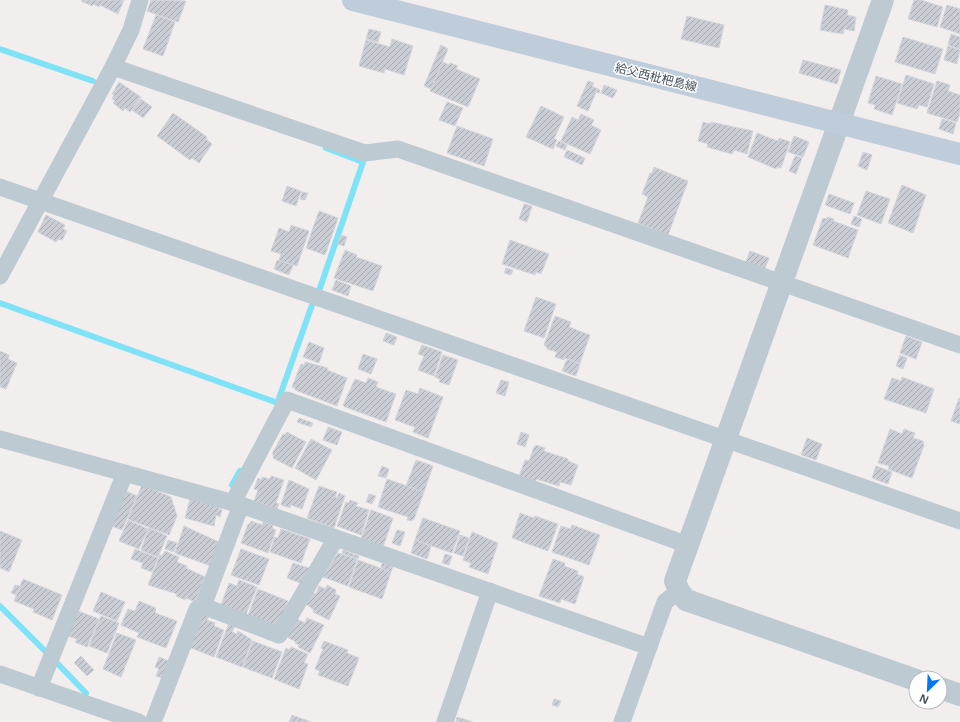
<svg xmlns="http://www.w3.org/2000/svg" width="960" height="722" font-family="'Noto Sans','Noto Sans JP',sans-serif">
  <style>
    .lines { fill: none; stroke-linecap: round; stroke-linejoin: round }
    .stream { stroke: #80e2f6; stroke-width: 6 }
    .building { fill: url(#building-hatch); stroke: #d2d5db }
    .minor { stroke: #bdcad2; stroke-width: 17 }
    .tertiary { stroke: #bdcad2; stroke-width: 22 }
    .secondary { stroke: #bfcdda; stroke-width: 22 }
    .labels { text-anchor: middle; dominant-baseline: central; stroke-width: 3; stroke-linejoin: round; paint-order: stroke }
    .street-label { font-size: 12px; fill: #45535e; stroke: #fff }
  </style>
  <defs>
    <pattern id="building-hatch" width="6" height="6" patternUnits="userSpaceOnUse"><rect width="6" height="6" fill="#caced4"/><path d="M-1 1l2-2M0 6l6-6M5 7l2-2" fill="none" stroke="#a6aaaf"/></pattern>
  </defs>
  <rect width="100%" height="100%" fill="#f2eeee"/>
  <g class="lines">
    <g class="stream">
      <polyline points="0,49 93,81"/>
      <polyline points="320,288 363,162 326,148"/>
      <polyline points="0,303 278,403"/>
      <polyline points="278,401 312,305"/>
      <polyline points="232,485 240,471"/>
      <polyline points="0,606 47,653"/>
      <polyline points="56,662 86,693"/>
    </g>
  </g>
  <g class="building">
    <polygon points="82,0 124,0 118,14 100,5 99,7 93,4 92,6 81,1"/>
    <polygon points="151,0 186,1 178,22 147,11"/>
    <polygon points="914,0 921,0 943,7 937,27 908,19"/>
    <polygon points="825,5 848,10 847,15 856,17 854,31 844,29 843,34 820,30"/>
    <polygon points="947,5 960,9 960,34 940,27"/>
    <polygon points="156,15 175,22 163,56 143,49"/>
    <polygon points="687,16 724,25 719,48 681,39"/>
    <polygon points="369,29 381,32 378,42 366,39"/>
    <polygon points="951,34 960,37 960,49 948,45"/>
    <polygon points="903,37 943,49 935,74 895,62"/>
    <polygon points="392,39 413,46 404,75 385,69 384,73 359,66 366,40 390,47"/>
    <polygon points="441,45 448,49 431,89 424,86"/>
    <polygon points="948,46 960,50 957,64 944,60"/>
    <polygon points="803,60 841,70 837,84 799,73"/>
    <polygon points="443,62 449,65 450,63 458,66 456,69 480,79 468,107 430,91"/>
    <polygon points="906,75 934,84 927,107 919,105 917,109 897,103"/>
    <polygon points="876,76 902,84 892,115 874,109 875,105 868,103"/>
    <polygon points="588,81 594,83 592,86 600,90 599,93 596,92 588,111 577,106"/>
    <polygon points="937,81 950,85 948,91 960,95 960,113 957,122 927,113"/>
    <polygon points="119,82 141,97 130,112 125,108 123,111 113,103 115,101 112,99 114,95 112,94"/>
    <polygon points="604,85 617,90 613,98 601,93"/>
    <polygon points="141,99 152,107 143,118 132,110"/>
    <polygon points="447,102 463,108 455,126 439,120"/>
    <polygon points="541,106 564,117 554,139 557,140 553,149 526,137"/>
    <polygon points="173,113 207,137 206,139 212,144 199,163 192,158 190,160 157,136"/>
    <polygon points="581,114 594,120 591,125 601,130 590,154 561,141 572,117 578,120"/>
    <polygon points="942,119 956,123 953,134 939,129"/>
    <polygon points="703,122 711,124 711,122 753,131 747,154 734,150 732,154 707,147 708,144 698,141"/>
    <polygon points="457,126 493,139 484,166 447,153"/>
    <polygon points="757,133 778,141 779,138 790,142 781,168 777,167 776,169 748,157"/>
    <polygon points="794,136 809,142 803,157 788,152"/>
    <polygon points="559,141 567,145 565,150 556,146"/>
    <polygon points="567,150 585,158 582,165 564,157"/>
    <polygon points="863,152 872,155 867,170 858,166"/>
    <polygon points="795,156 802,158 796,174 789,171"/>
    <polygon points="654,167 688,181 668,235 638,223 648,197 642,194 650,173 652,173"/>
    <polygon points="902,185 926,195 913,233 888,223"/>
    <polygon points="287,186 301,191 296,206 282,201"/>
    <polygon points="866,191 890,199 881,224 857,215"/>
    <polygon points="302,192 308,193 305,200 300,199"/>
    <polygon points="829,194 854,203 850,214 825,205"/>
    <polygon points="524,204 532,206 527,222 519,219"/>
    <polygon points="319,211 338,218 325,255 306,248"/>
    <polygon points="46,215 65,225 63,229 67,231 62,240 58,239 56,242 38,232"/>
    <polygon points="854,216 862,219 859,227 851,224"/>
    <polygon points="827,217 834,219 833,221 858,230 848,258 813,245 823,218 826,219"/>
    <polygon points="291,225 309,231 297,266 279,260 281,254 271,251 279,228 289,232"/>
    <polygon points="341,235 347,237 344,246 338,244"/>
    <polygon points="510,240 549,254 541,274 536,272 535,275 502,264"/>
    <polygon points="345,250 357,255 356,257 382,266 373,291 334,278"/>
    <polygon points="750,251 769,258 764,271 745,264"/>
    <polygon points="277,260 293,265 289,275 274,269"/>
    <polygon points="506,268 513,270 511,275 504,273"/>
    <polygon points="336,280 351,286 348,296 332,290"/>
    <polygon points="536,297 556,304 544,338 524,331"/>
    <polygon points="555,316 571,322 569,327 590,335 580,363 565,358 564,360 555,357 557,352 547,349 547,347 544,345"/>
    <polygon points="386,333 397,337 394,345 383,341"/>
    <polygon points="906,336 922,342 916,359 900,353"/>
    <polygon points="309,342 324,348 319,363 303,357"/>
    <polygon points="422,345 442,352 434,376 418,370 424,356 418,354"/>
    <polygon points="0,351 9,355 8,359 17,363 6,389 0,387"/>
    <polygon points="363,354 377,359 371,374 358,369"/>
    <polygon points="443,355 458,360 449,385 439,382 440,379 435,377"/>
    <polygon points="900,355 907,358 903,369 896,366"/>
    <polygon points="567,359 580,364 576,376 562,371"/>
    <polygon points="305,362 328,368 327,370 347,378 337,406 295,390 295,388 292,387 301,364 304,365"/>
    <polygon points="902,377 934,389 926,413 884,399 892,378 901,381"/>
    <polygon points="368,378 378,382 376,387 396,394 386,422 345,407 343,405 355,379 366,383"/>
    <polygon points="501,380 509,382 505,396 496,393"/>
    <polygon points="420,388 443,397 428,438 413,432 415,427 395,420 406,390 418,394"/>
    <polygon points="959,398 960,398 960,424 951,421"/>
    <polygon points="299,418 313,423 311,427 297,422"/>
    <polygon points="328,427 342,432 337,445 323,440"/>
    <polygon points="890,429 902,434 904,429 915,433 913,438 923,441 924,445 912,478 888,469 889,466 878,463"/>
    <polygon points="287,432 306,442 292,468 273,458 274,455 272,454 283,434 285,435"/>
    <polygon points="521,432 529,435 525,447 517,444"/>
    <polygon points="807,438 822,444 816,460 801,455"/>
    <polygon points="311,439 332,450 316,480 295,468"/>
    <polygon points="536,445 545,448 544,451 568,459 568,461 578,465 571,485 560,482 559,486 536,479 535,482 519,476 525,460 529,461 534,447 535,447"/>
    <polygon points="416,460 433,466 424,492 406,486"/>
    <polygon points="382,466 389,469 386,478 378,476"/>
    <polygon points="876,466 892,472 888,484 872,478"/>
    <polygon points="271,476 284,480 276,503 279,504 277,509 254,501 258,490 254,489 258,478 261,480 262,477 270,479"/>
    <polygon points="387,479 424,492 414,519 412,521 407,520 408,517 378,507"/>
    <polygon points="289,480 309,489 302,509 291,505 290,508 281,505"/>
    <polygon points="142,485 171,497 177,516 169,535 128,519"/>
    <polygon points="319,486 337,492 335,497 337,498 339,493 345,496 334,528 307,518"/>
    <polygon points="126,491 137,496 122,530 112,526"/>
    <polygon points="369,494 376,496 372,504 366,502"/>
    <polygon points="190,498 219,506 218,508 222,510 220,517 216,515 214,526 185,518"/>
    <polygon points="350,500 358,503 356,506 369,510 361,535 337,526 346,502 349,503"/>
    <polygon points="371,510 393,518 383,547 361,539"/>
    <polygon points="520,513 534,518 535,516 558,524 548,551 512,538"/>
    <polygon points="423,518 460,531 452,553 415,540"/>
    <polygon points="128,520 148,529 139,549 119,541"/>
    <polygon points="251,521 262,525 263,522 273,525 272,528 276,530 268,553 241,543 248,524 250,524"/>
    <polygon points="572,525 600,535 589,565 552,552 561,526 570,529"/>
    <polygon points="184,526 219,542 211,566 175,553"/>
    <polygon points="149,528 167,536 158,557 141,550"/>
    <polygon points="281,529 310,539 301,563 270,552 275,537 278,538"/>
    <polygon points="397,530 405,532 400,546 392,543"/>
    <polygon points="0,531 22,540 9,572 0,568"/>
    <polygon points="472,532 498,543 488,574 469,567 471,563 463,560"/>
    <polygon points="460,535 469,538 463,556 454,553"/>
    <polygon points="168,540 177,543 174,552 165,549"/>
    <polygon points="415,540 431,546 427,559 411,553"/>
    <polygon points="135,549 158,558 152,572 141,568 143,563 131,559"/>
    <polygon points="241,549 269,559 259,585 231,575"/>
    <polygon points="343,550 359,556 358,559 342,553"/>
    <polygon points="165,551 179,557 177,562 187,566 186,568 205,577 195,602 186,598 185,600 176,596 177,594 148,585 160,555 162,556"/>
    <polygon points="338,553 357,559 348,586 323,577"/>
    <polygon points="445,554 452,556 449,565 442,563"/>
    <polygon points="553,559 565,563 564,566 578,571 577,574 584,577 575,604 561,599 560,603 539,596"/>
    <polygon points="358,560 391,572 382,599 349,587"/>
    <polygon points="383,560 394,564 391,572 381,568"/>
    <polygon points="293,563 309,568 303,584 287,578"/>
    <polygon points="23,579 62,595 52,620 33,612 34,609 14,601"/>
    <polygon points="239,580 257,587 246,614 221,605 229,583 237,586"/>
    <polygon points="15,585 20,586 16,595 11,593"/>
    <polygon points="327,585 336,590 335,594 340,596 329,620 313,612 314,610 306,604 312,592 316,594 319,586 325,589"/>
    <polygon points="258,589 288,601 280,622 271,627 247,618"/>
    <polygon points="101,592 125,602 117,621 93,611"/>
    <polygon points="139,601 156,608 155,613 177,621 166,648 137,637 139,633 121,625 128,609 135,611"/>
    <polygon points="78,611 99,619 87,647 75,642 77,639 68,636"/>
    <polygon points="199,612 209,616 207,620 215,623 214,626 224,630 214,657 186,646"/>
    <polygon points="101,616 119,623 107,653 89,646"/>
    <polygon points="307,618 324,625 310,653 298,647 299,645 295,643 296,642 287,637 297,619 305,623"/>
    <polygon points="229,623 235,626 232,632 237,634 238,631 252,640 242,667 216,657"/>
    <polygon points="117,633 136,640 121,677 103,669"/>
    <polygon points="253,641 282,652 272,678 243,667"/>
    <polygon points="324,641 348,650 347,653 359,658 348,686 318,675 320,671 315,669 323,649 321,648"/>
    <polygon points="291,647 308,654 304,663 308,664 299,689 274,679 286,648 289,650"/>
    <polygon points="81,656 94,670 87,676 74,663"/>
    <polygon points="159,657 169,661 162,678 156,676 159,669 155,667"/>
    <polygon points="554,699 561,701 558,707 552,705"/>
    <polygon points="292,715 311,722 289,722"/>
    <polygon points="457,717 473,722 456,722"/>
  </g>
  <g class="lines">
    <g class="minor">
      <polyline points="113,67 365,153 398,149 960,345"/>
      <polyline points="0,187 960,521"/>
      <polyline points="0,276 113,67 131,30 140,0"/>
      <polyline points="0,439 241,505 649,647"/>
      <polyline points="233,502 287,400 688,545"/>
      <polyline points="203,606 279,635 336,538"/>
      <polyline points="0,674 139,722"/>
      <polyline points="39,688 125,473"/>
      <polyline points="153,722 197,609 203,606 241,505"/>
      <polyline points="445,722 490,591"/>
      <polyline points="622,722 665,602 679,591"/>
    </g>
    <g class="tertiary">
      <polyline points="883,0 675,581 679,591 686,600 916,680"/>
      <polyline points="940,688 960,695"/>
    </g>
    <polyline class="secondary" points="353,0 960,154"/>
  </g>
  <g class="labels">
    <g class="street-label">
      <text transform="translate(656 77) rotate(14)">給父西枇杷島線</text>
    </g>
  </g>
  <g transform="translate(928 690) rotate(204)"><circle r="19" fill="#ffffff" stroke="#b5babf"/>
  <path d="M0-3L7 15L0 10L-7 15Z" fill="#0577f5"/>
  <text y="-6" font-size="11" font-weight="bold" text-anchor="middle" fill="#45535e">N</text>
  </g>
</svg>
